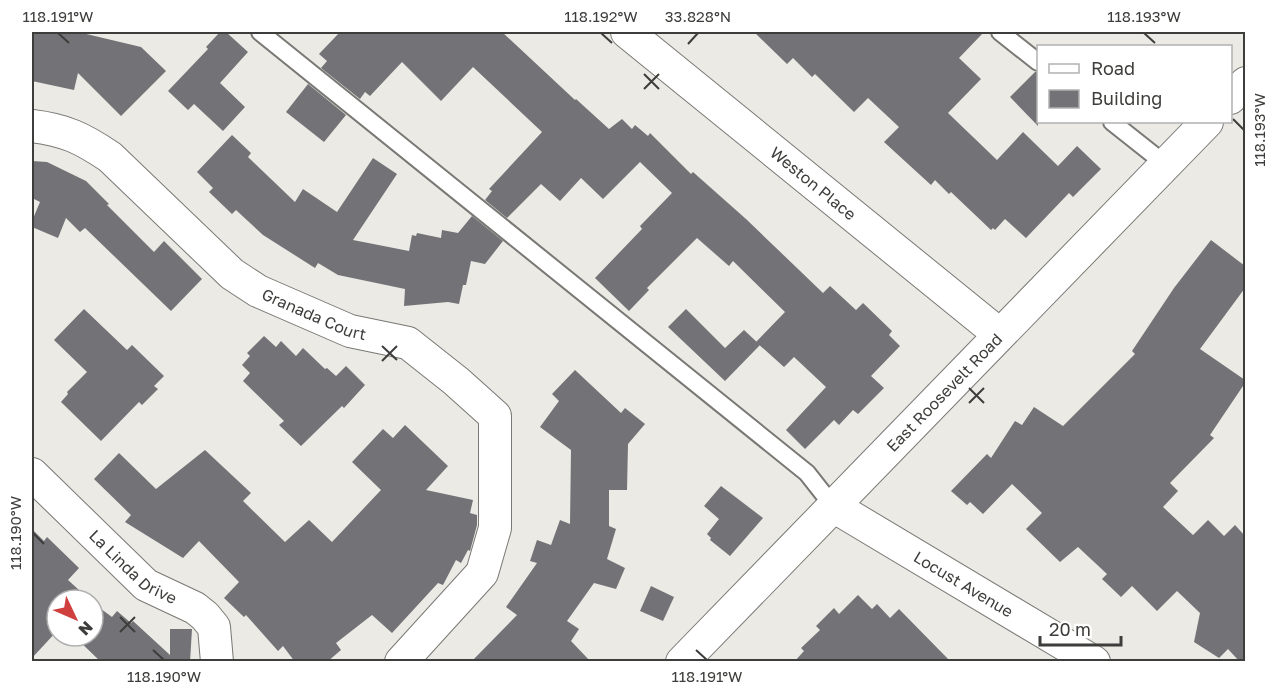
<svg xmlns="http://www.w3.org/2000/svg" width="1277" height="693" font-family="'Golos Text',sans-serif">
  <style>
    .building { fill: #737377 }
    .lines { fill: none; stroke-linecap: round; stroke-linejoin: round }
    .lane-casing { stroke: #797874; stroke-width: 20 }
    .street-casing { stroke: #797874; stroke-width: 34 }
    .lane { stroke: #fff; stroke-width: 16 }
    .street { stroke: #fff; stroke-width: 32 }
    .ticks { fill: none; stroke: #3d3d3b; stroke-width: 2 }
    .labels { text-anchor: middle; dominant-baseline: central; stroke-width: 6; stroke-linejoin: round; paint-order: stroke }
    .street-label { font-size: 16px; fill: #3d3d3b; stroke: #fff }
    .neatline { fill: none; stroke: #3d3d3b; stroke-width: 2 }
    .ticks-label { font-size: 15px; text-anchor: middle; fill: #3d3d3b }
  </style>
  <rect width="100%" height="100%" fill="#ebeae5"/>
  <g class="building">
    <polygon points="32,32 78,32 141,47 166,71 121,116 78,73 74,90 32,81"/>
    <polygon points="220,32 226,32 248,52 220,83 245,107 223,131 194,104 188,110 168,91 208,49 206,47"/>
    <polygon points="340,32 502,32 575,100 576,99 609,129 622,119 632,129 635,125 648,136 650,133 691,174 693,172 746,219 823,293 830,286 856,310 863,303 892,331 889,335 900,346 871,376 884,388 858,414 853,410 839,425 834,420 805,449 786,430 826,387 794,357 784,367 756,342 785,312 733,261 729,266 697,238 647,288 649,290 629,311 595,278 642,229 640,226 672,193 640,162 603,199 581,178 560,201 541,184 507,218 485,200 492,191 489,189 542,132 473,67 441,101 402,62 370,96 365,92 360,99 321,68 327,61 319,54"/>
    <polygon points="754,32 984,32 959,58 981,79 948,113 997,160 1023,132 1058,166 1077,146 1101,169 1073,197 1069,193 1026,238 1005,219 995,230 993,228 991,230 951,192 949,194 935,180 931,185 884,142 899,127 868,98 854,112 815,74 812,77 793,58 787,64"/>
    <polygon points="1035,72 1038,72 1038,126 1010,97"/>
    <polygon points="308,84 346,115 324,142 286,112"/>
    <polygon points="232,135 251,153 248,157 295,202 303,189 337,212 373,158 397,174 353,240 409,251 412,235 416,236 417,233 441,238 442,230 458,233 472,216 503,241 485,264 471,261 466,285 463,285 459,304 448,302 404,306 405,289 338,275 318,263 315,268 263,235 236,210 232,214 209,192 213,188 197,172"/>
    <polygon points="32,161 47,162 86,181 109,204 107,205 154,252 164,241 202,279 171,311 85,228 80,232 66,218 58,238 32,227 32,221 40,202 32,198"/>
    <polygon points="1211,240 1245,266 1245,288 1200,349 1245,380 1245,383 1210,435 1214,438 1170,483 1178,491 1163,507 1193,535 1208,520 1224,536 1235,525 1245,536 1245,662 1240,662 1228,649 1219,658 1194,642 1200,613 1177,591 1157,611 1132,586 1121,597 1102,579 1107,574 1078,547 1060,562 1026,529 1042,513 1012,484 983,514 970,502 967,505 951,491 987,454 991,458 1015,421 1022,425 1034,407 1063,426 1135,354 1132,351 1174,288"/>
    <polygon points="84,309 127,350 132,345 164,376 154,386 158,389 142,405 139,402 101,441 61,402 68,394 67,392 87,372 54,340"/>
    <polygon points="686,309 725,348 744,330 760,345 725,381 668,327"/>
    <polygon points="264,336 276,347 281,341 296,356 303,348 325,369 327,368 336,376 346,366 365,385 344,408 342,406 301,446 279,425 284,421 243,381 250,373 242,365 250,356 247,353"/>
    <polygon points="575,370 621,413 625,408 645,424 628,444 627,490 609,490 609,526 616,529 607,559 625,568 616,589 594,583 567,621 579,629 571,641 591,662 471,662 517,615 506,607 537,563 530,561 537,540 551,545 560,520 570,524 571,450 540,427 559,401 552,394"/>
    <polygon points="405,425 448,466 426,490 473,500 470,513 477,515 477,525 470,551 468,550 461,563 456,560 443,585 438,583 392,633 372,615 336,643 341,650 327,662 295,662 283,646 278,651 246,615 244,617 224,598 239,582 199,541 183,558 125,522 131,515 94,479 119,453 156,489 205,450 251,493 243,501 285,542 309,520 332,542 381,490 352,462 383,429 393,438"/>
    <polygon points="721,486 763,518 730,556 710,540 711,538 707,534 719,519 704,506"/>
    <polygon points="32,529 44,541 47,537 79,568 68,580 90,600 57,600 57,631 32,658"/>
    <polygon points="651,586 674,597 663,621 640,611"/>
    <polygon points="858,595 872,609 877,604 890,618 899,609 951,662 794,662 804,651 801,648 820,630 816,626 834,608 839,614"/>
    <polygon points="93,603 112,617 117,611 131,623 133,621 170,655 170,629 192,629 190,662 101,662 74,636 93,636"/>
  </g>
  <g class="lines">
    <g class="lane-casing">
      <g id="lane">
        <polyline points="260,32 807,473 833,506"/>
        <polyline points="1000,32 1038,62"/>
        <polyline points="1112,122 1165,164"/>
      </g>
    </g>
    <g class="street-casing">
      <g id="street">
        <path id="s1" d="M627 32 999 334"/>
        <polyline points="1230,98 1246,83"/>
        <path id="s2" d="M32 126C65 130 82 138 110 157L232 274 258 291 350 331 408 343 456 381 495 416V528L482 573 401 662"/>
        <path id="s3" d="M32 474 146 585 195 608 205 616 214 627 217 662"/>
        <path id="s4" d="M833 506 1094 662"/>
        <path id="s5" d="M682 662 1207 122"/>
      </g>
    </g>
    <use href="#lane" class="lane"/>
    <use href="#street" class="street"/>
  </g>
  <path class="ticks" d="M58 33 69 43M601 33 612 43M1144 33 1155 43M688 44 698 33M644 74 659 89M644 89 659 74M1233 119 1244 130M382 346 397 360M382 361 397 346M969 388 984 403M969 403 984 388M33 533 44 544M120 617 135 632M120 632 135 617M153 650 164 660M696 650 707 660"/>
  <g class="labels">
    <g class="street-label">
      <text stroke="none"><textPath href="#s1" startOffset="240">Weston Place</textPath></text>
      <text stroke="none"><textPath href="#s2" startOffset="346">Granada Court</textPath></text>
      <text stroke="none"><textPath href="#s5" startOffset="376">East Roosevelt Road</textPath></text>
      <text stroke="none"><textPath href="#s3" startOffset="138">La Linda Drive</textPath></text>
      <text stroke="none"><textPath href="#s4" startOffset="152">Locust Avenue</textPath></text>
    </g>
  </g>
  <rect width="1277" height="693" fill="none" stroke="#ffffff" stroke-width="66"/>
  <rect x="1037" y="45" width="195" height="78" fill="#ffffff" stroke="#b1b1b1" stroke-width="1.5"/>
  <rect x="1049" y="64" width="30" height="9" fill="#ffffff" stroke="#b1b1b1" stroke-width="1.5"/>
  <text x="1091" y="75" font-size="18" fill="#3d3d3b">Road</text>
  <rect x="1049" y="90" width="30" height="18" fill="#737377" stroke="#b1b1b1" stroke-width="1.5"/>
  <text x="1091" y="105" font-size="18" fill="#3d3d3b">Building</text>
  <g transform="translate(75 618) rotate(134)"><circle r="28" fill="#ffffff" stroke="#b1b1b1" stroke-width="1.5"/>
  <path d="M0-4.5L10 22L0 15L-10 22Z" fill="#ce3f3d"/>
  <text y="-9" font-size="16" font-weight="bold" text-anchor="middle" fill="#3d3d3b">N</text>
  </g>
  <path d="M1040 636v9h81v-9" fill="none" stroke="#3d3d3b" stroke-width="3"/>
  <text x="1049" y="636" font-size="18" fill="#3d3d3b" stroke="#ffffff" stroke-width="4.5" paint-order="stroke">20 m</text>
  <rect x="33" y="33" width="1211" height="627" class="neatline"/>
  <g class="ticks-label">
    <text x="58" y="22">118.191°W</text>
    <text x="601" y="22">118.192°W</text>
    <text x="698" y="22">33.828°N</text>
    <text x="1144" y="22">118.193°W</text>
    <text transform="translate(1260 130) rotate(-90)" y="5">118.193°W</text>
    <text transform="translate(16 533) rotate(-90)" y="5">118.190°W</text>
    <text x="164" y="682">118.190°W</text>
    <text x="707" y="682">118.191°W</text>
  </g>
</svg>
